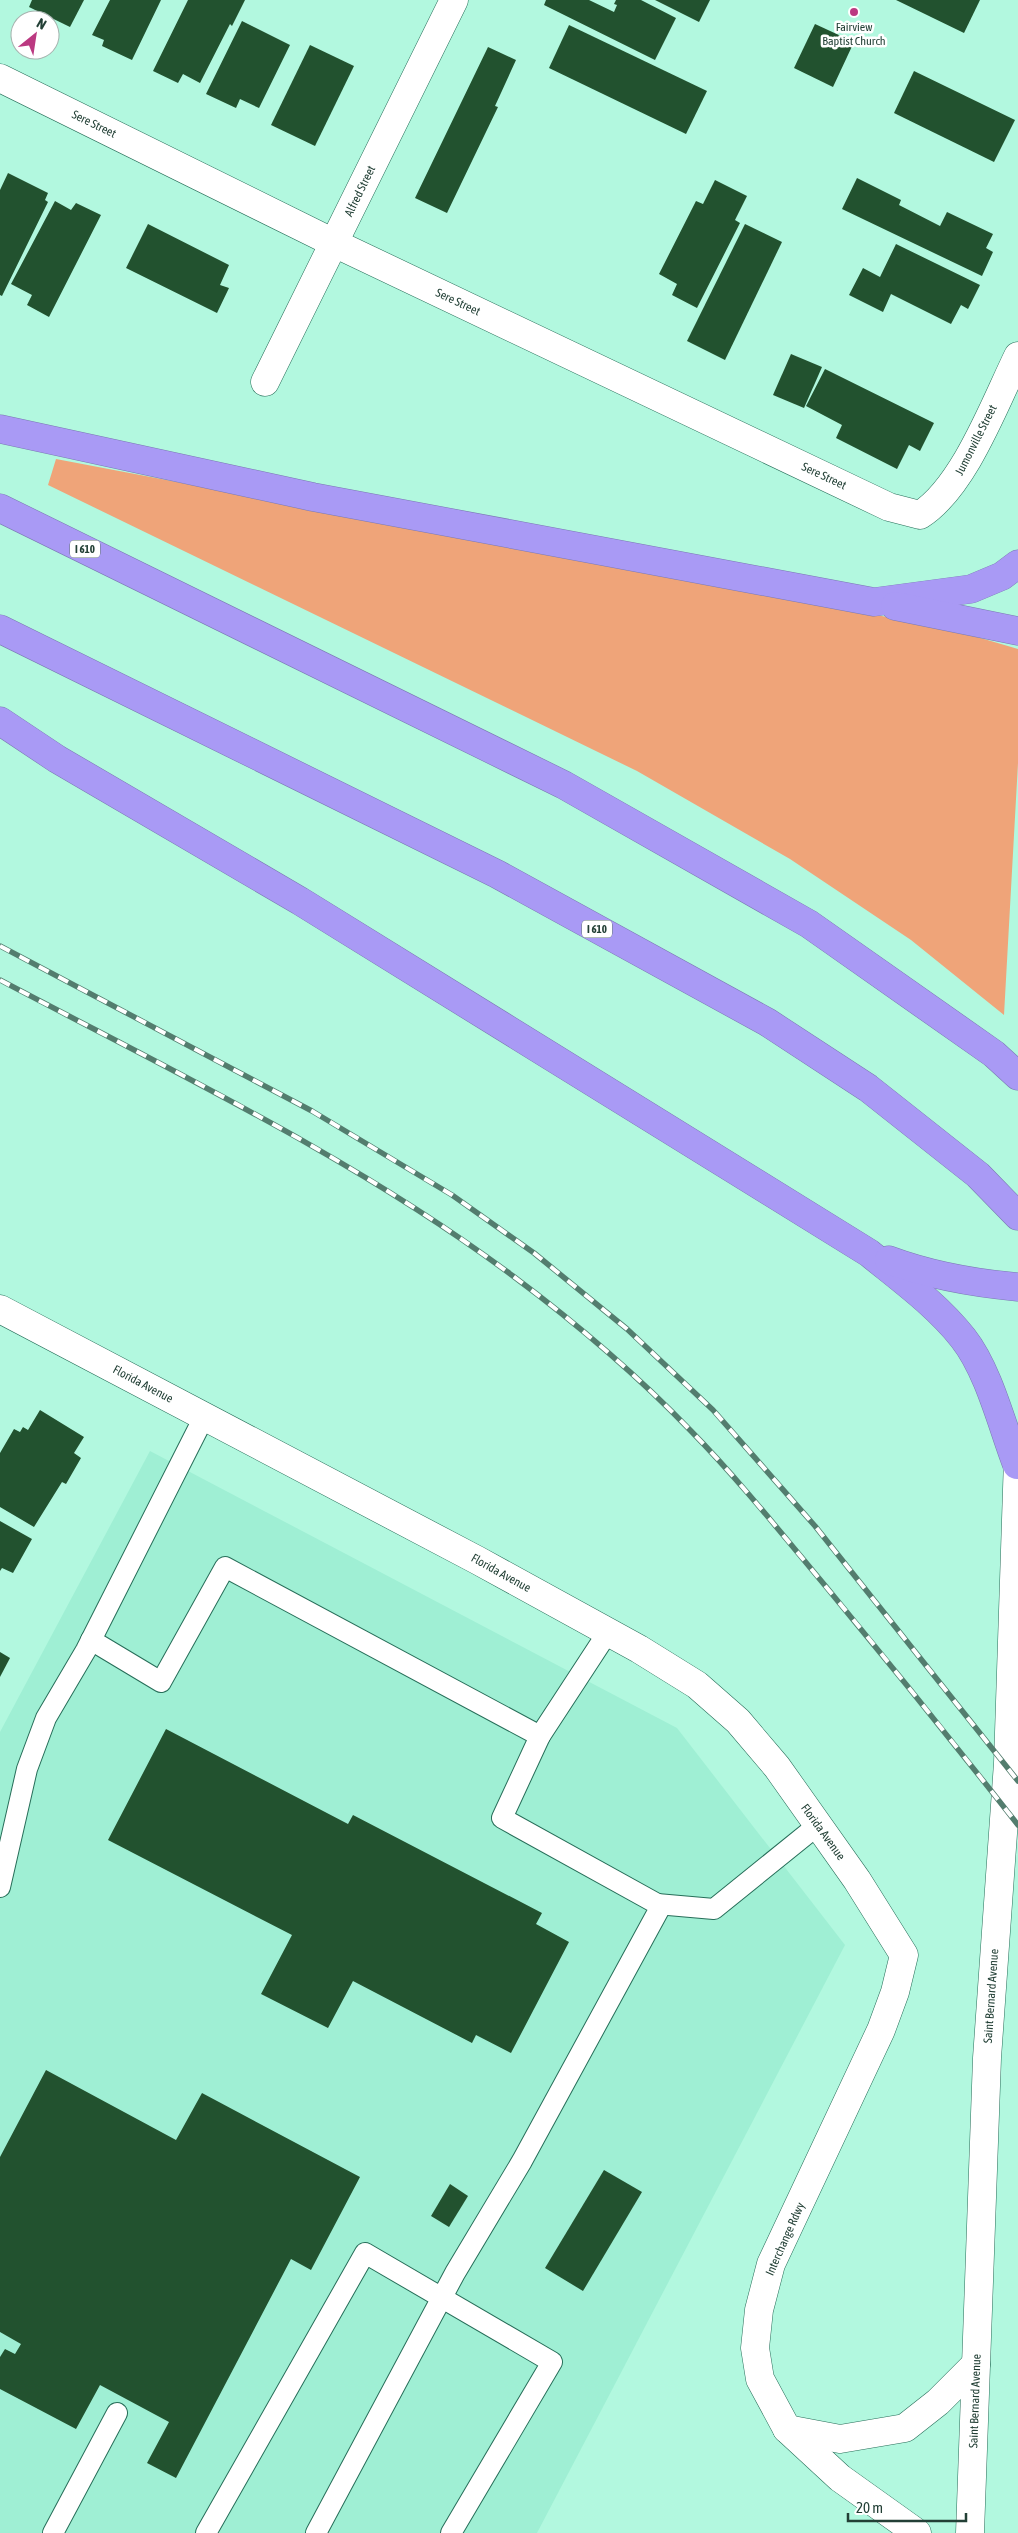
<svg xmlns="http://www.w3.org/2000/svg" width="1018" height="2533" font-family="'Asap Condensed',sans-serif">
  <style>
    .built { fill: #9fefd4 }
    .green { fill: #efa479 }
    .building { fill: #22522f }
    .lines { fill: none; stroke-linecap: round; stroke-linejoin: round }
    .lane-casing { stroke: #276e59; stroke-width: 22 }
    .street-casing { stroke: #276e59; stroke-width: 29 }
    .secondary-casing { stroke: #276e59; stroke-width: 29 }
    .highway-casing { stroke: #7a7ab2; stroke-width: 29 }
    .lane { stroke: #fff; stroke-width: 20 }
    .street { stroke: #fff; stroke-width: 28 }
    .secondary { stroke: #fff; stroke-width: 28 }
    .highway { stroke: #a99af5; stroke-width: 28 }
    .rail-casing { stroke: #537d6e; stroke-width: 5.5 }
    .rail { stroke: #fff; stroke-width: 4; stroke-dasharray: 11; stroke-linecap: butt }
    .poi-dot { fill: #bb3981; stroke: #fff; stroke-width: 2 }
    .labels { text-anchor: middle; dominant-baseline: central; stroke-width: 5; stroke-linejoin: round; paint-order: stroke }
    .shield { fill: #fff; stroke: #657972; stroke-width: 1 }
    .shield-label { font-size: 11px; font-weight: bold; fill: #234036 }
    .poi-label { font-size: 12px; fill: #234036; stroke: #fff }
    .street-label { font-size: 12px; fill: #234036; stroke: #fff }
  </style>
  <rect width="100%" height="100%" fill="#b2f8df"/>
  <polygon class="built" points="150,1451 677,1728 845,1945 537,2533 0,2533 0,1732"/>
  <polygon class="green" points="56,459 950,629 1018,649 1018,763 1004,1015 911,940 790,859 637,771 48,485"/>
  <g class="building">
    <polygon points="32,0 84,0 70,27 29,7"/>
    <polygon points="110,0 161,0 132,60 102,46 104,40 92,35"/>
    <polygon points="188,0 245,0 232,26 230,24 200,83 183,74 178,83 153,71"/>
    <polygon points="546,0 589,0 614,12 617,5 614,4 616,0 641,0 676,18 655,60 544,5"/>
    <polygon points="655,0 710,0 699,22"/>
    <polygon points="896,0 980,0 964,33"/>
    <polygon points="242,21 290,45 259,108 240,99 236,108 206,94"/>
    <polygon points="815,24 854,42 833,87 794,68"/>
    <polygon points="569,25 707,91 686,134 549,68"/>
    <polygon points="310,45 354,66 315,146 271,125"/>
    <polygon points="488,47 516,60 495,106 498,107 447,213 415,198"/>
    <polygon points="914,71 1015,120 994,162 894,113"/>
    <polygon points="8,173 48,193 45,200 48,202 2,296 0,295 0,190"/>
    <polygon points="857,178 901,200 899,205 940,226 947,212 993,234 986,248 993,252 982,276 842,209"/>
    <polygon points="715,180 747,196 735,220 740,223 697,308 672,295 677,284 659,274 696,201 703,204"/>
    <polygon points="55,201 71,210 76,203 101,215 49,317 27,305 32,295 11,284"/>
    <polygon points="148,224 229,265 220,285 229,288 217,313 126,268"/>
    <polygon points="745,224 782,242 725,360 687,341"/>
    <polygon points="896,244 980,285 968,309 961,305 951,324 891,294 883,312 849,295 863,268 880,277"/>
    <polygon points="791,354 822,367 804,408 773,395"/>
    <polygon points="825,369 934,423 920,451 909,445 897,469 836,438 842,425 806,406"/>
    <polygon points="40,1410 84,1437 74,1453 81,1458 66,1484 62,1482 34,1527 0,1507 0,1453 14,1429 20,1432 23,1427 28,1430"/>
    <polygon points="0,1521 32,1539 13,1573 2,1568 0,1571"/>
    <polygon points="0,1652 10,1658 0,1677"/>
    <polygon points="166,1729 348,1824 353,1815 542,1913 536,1924 569,1942 511,2053 476,2035 472,2043 353,1981 328,2028 261,1994 292,1935 108,1840"/>
    <polygon points="46,2070 176,2140 202,2093 360,2177 311,2270 291,2259 176,2478 147,2463 169,2422 100,2385 76,2429 0,2389 0,2357 5,2349 15,2354 21,2344 0,2332 0,2157"/>
    <polygon points="604,2170 642,2192 583,2291 545,2268"/>
    <polygon points="450,2184 468,2196 449,2227 431,2216"/>
  </g>
  <g class="lines">
    <g class="lane-casing">
      <g id="lane">
        <polyline points="91,1640 161,1682 225,1567 540,1736 502,1818 661,1906 522,2161 455,2273 316,2533"/>
        <polyline points="540,1736 608,1632"/>
        <polyline points="0,1887 27,1769 46,1718 86,1650 204,1417"/>
        <polyline points="657,1904 714,1909 818,1825"/>
        <polyline points="53,2533 117,2413"/>
        <polyline points="206,2533 365,2253 552,2362 451,2533"/>
      </g>
    </g>
    <g class="street-casing">
      <g id="street">
        <path d="M0 78 334 243 889 507 920 515C964 487 995 403 1018 356"/>
        <polyline points="265,382 454,0"/>
        <polyline points="0,1309 477,1560 639,1649 697,1685 738,1721 777,1767 857,1880 904,1955 895,1992 881,2030 771,2264 759,2310 755,2348 760,2379 787,2429 840,2478 917,2533"/>
        <polyline points="787,2429 840,2439 905,2428 938,2402 976,2364"/>
      </g>
    </g>
    <g class="secondary-casing">
      <polyline id="secondary" points="970,2533 987,2058 1008,1763 1018,1459"/>
    </g>
    <g class="highway-casing">
      <g id="highway">
        <polyline points="0,429 313,497 874,602 971,589 1002,576 1018,564"/>
        <polyline points="0,508 564,785 809,924 994,1054 1018,1076"/>
        <polyline points="895,606 1018,631"/>
        <polyline points="0,629 497,874 767,1022 868,1088 978,1175 1018,1216"/>
        <path d="M0 721 57 759 300 901 869 1253C901 1279 937 1305 963 1338 989 1371 1002 1426 1017 1465"/>
        <path d="M889 1260C932 1276 973 1283 1018 1287"/>
      </g>
    </g>
    <use href="#lane" class="lane"/>
    <use href="#street" class="street"/>
    <use href="#secondary" class="secondary"/>
    <use href="#highway" class="highway"/>
    <g class="rail-casing">
      <g id="rail">
        <polyline points="0,946 312,1111 452,1195 534,1253 627,1329 713,1410 815,1526 1018,1781"/>
        <path d="M0 980C174 1072 355 1158 513 1276 576 1323 637 1375 691 1431 741 1482 786 1539 832 1594 895 1670 957 1747 1018 1825"/>
      </g>
    </g>
    <use href="#rail" class="rail"/>
  </g>
  <circle class="poi-dot" cx="854" cy="12" r="5"/>
  <g class="labels">
    <g class="shield">
      <rect x="70" y="540.5" width="30" height="17" rx="4"/>
      <rect x="582" y="920.5" width="30" height="17" rx="4"/>
    </g>
    <g class="shield-label">
      <text x="85" y="549">I 610</text>
      <text x="597" y="929">I 610</text>
    </g>
    <g class="poi-label">
      <text x="854" y="27">Fairview<tspan x="854" dy="14">Baptist Church</tspan></text>
    </g>
    <g class="street-label">
      <text transform="translate(94 124) rotate(26)">Sere Street</text>
      <text transform="translate(360 191) rotate(-64)">Alfred Street</text>
      <text transform="translate(458 302) rotate(25)">Sere Street</text>
      <text transform="translate(976 440) rotate(-63)">Jumonville Street</text>
      <text transform="translate(824 476) rotate(25)">Sere Street</text>
      <text transform="translate(143 1384) rotate(28)">Florida Avenue</text>
      <text transform="translate(501 1573) rotate(29)">Florida Avenue</text>
      <text transform="translate(823 1832) rotate(54)">Florida Avenue</text>
      <text transform="translate(991 1996) rotate(-86)">Saint Bernard Avenue</text>
      <text transform="translate(785 2239) rotate(-66)">Interchange Rdwy</text>
      <text transform="translate(975 2401) rotate(-88)">Saint Bernard Avenue</text>
    </g>
  </g>
  <g transform="translate(35 35) rotate(30)"><circle r="24" fill="#ffffff" stroke="#a7b3af"/>
  <path d="M0-4L9 19L0 12L-9 19Z" fill="#bb3981"/>
  <text y="-8" font-size="14" font-weight="bold" text-anchor="middle" fill="#234036">N</text>
  </g>
  <path d="M848 2513v8h118v-8" fill="none" stroke="#234036" stroke-width="2.5"/>
  <text x="856" y="2513" font-size="15" fill="#234036" stroke="#ffffff" stroke-width="4" paint-order="stroke">20 m</text>
</svg>
